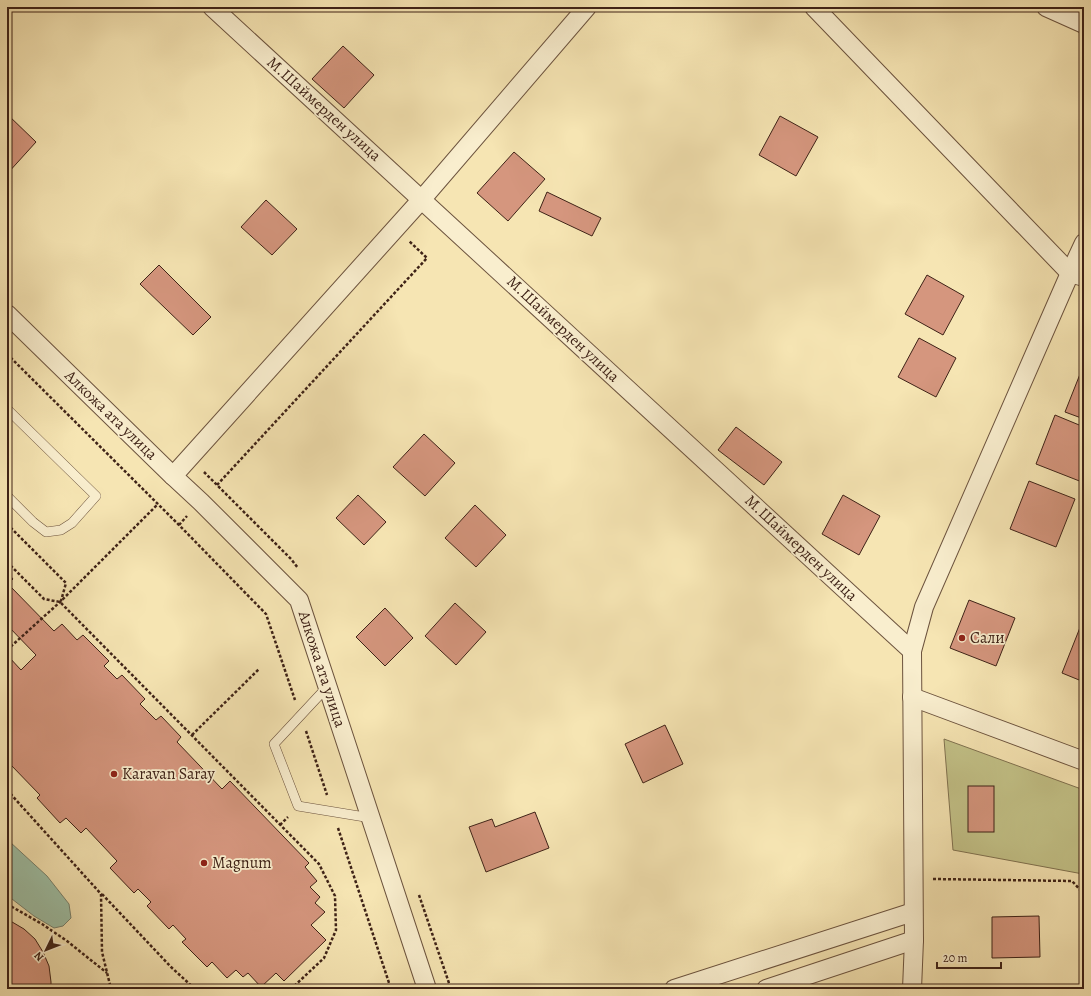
<svg xmlns="http://www.w3.org/2000/svg" width="1091" height="996" font-family="Alegreya,serif">
  <style>
    .green { fill: #c3c288; stroke: #807250 }
    .water { fill: #9ec0a6; stroke: #78816d }
    .building { fill: #d5967e; stroke: #3e2217 }
    .lines { fill: none; stroke-linecap: round; stroke-linejoin: round }
    .service-casing { stroke: #6c533e; stroke-width: 10 }
    .minor-casing { stroke: #6c533e; stroke-width: 20 }
    .path { stroke: #3e2217; stroke-width: 2.5; stroke-dasharray: 3 2; stroke-linecap: butt }
    .service { stroke: #f9eece; stroke-width: 9 }
    .minor { stroke: #f9eece; stroke-width: 18 }
    .poi-dot { fill: #8f2418; stroke: #f9eece; stroke-width: 1.5 }
    .labels { text-anchor: middle; dominant-baseline: central; stroke-width: 3.5; stroke-linejoin: round; paint-order: stroke }
    .street-label { font-size: 16px; fill: #3e2217; stroke: #f9eece }
    .poi-label { font-size: 16px; fill: #3e2217; stroke: #f9eece; text-anchor: start }
  </style>
  <rect width="100%" height="100%" fill="#f6e5b3"/>
  <filter id="stains"><feTurbulence type="fractalNoise" baseFrequency=".005" numOctaves="4"/><feColorMatrix values="0 0 0 0 .2 0 0 0 0 .09 0 0 0 0 .02 0 0 0 .5 -.17"/></filter>
  <radialGradient id="worn" r=".72"><stop offset=".6" stop-color="#630" stop-opacity="0"/><stop offset="1" stop-color="#630" stop-opacity=".3"/></radialGradient>
  <polygon class="green" points="944,739 1084,790 1084,876 1083,874 953,850"/>
  <polygon class="water" points="10,842 47,876 69,904 71,918 63,926 54,928 34,916 12,899 7,898 7,844"/>
  <g class="building">
    <polygon points="343,46 374,75 344,108 312,79"/>
    <polygon points="7,114 36,142 7,174"/>
    <polygon points="780,116 818,137 796,176 759,155"/>
    <polygon points="514,152 545,179 508,221 477,193"/>
    <polygon points="547,192 601,218 592,236 539,211"/>
    <polygon points="266,200 297,229 272,255 241,227"/>
    <polygon points="159,265 211,317 193,335 140,284"/>
    <polygon points="927,275 964,296 943,335 905,314"/>
    <polygon points="919,338 956,358 936,397 898,377"/>
    <polygon points="1084,364 1084,419 1065,412"/>
    <polygon points="1055,415 1084,427 1084,477 1082,482 1036,464"/>
    <polygon points="736,427 782,462 764,485 718,450"/>
    <polygon points="424,434 455,463 425,496 393,467"/>
    <polygon points="1029,481 1075,499 1056,547 1010,529"/>
    <polygon points="358,495 386,522 364,545 336,518"/>
    <polygon points="843,495 880,516 859,555 822,534"/>
    <polygon points="475,505 506,535 476,567 445,538"/>
    <polygon points="7,572 13,579 8,584 54,631 62,624 77,640 83,635 109,661 104,666 117,679 122,675 145,699 140,704 156,720 161,716 181,737 177,742 222,789 230,781 309,863 305,867 317,881 310,887 320,897 315,903 325,912 311,925 326,940 284,981 276,973 261,987 248,973 243,977 236,970 227,978 212,962 207,967 182,942 186,939 173,925 169,929 147,906 151,902 138,889 134,893 110,868 117,861 86,828 81,833 66,818 60,823 37,798 40,795 10,764 7,766 7,657 8,656 21,670 36,655 7,625"/>
    <polygon points="969,600 1015,618 996,666 950,648"/>
    <polygon points="455,603 486,632 456,665 425,636"/>
    <polygon points="385,608 413,638 385,666 356,637"/>
    <polygon points="1081,625 1084,626 1084,682 1062,673"/>
    <polygon points="665,725 683,764 643,783 625,744"/>
    <rect x="968" y="786" width="26" height="46"/>
    <polygon points="535,812 549,848 486,872 469,827 492,819 495,827"/>
    <polygon points="1039,916 1040,957 992,958 992,917"/>
    <polygon points="7,919 24,929 35,939 43,952 49,966 51,982 51,989 7,989"/>
  </g>
  <g class="lines">
    <g class="service-casing">
      <g id="service">
        <polyline points="7,409 96,496 72,523 61,530 46,532 33,522 7,496"/>
        <polyline points="328,686 274,744 298,806 371,818"/>
      </g>
    </g>
    <g class="minor-casing">
      <g id="minor">
        <polyline points="212,7 912,651"/>
        <polyline points="814,7 1070,273 1084,277"/>
        <polyline points="1046,7 1084,24"/>
        <polyline points="7,314 173,476 201,502 299,600 427,989"/>
        <polyline points="173,476 422,199 587,7"/>
        <polyline points="912,697 1084,761"/>
        <polyline points="674,989 913,912"/>
        <polyline points="766,989 914,940"/>
        <polyline points="912,989 914,940 912,651 924,607 1070,273 1084,243"/>
      </g>
    </g>
    <g class="path">
      <polyline points="7,354 179,525 266,614 295,700"/>
      <polyline points="204,472 291,559 298,568"/>
      <polyline points="217,485 427,258 409,241"/>
      <polyline points="7,524 66,583 61,601"/>
      <polyline points="179,525 187,516"/>
      <polyline points="7,562 44,599 60,602 319,864 335,896 336,930 324,958 291,989"/>
      <polyline points="7,650 60,602 158,504"/>
      <polyline points="306,731 327,795"/>
      <polyline points="192,735 259,669"/>
      <polyline points="7,790 101,894 102,952 111,989"/>
      <polyline points="280,825 288,817"/>
      <polyline points="338,828 391,989"/>
      <polyline points="933,879 1072,881 1084,894"/>
      <polyline points="102,894 171,967 195,989"/>
      <polyline points="419,895 451,989"/>
      <polyline points="7,904 42,924 67,941 107,973"/>
    </g>
    <use href="#service" class="service"/>
    <use href="#minor" class="minor"/>
  </g>
  <g class="poi-dot">
    <circle cx="962" cy="638" r="4"/>
    <circle cx="114" cy="774" r="4"/>
    <circle cx="204" cy="863" r="4"/>
  </g>
  <g class="labels">
    <g class="street-label">
      <text transform="translate(324 109) rotate(42)">М.Шаймерден улица</text>
      <text transform="translate(563 329) rotate(43)">М.Шаймерден улица</text>
      <text transform="translate(111 415) rotate(44)">Алкожа ата улица</text>
      <text transform="translate(801 548) rotate(43)">М.Шаймерден улица</text>
      <text transform="translate(322 669) rotate(72)">Алкожа ата улица</text>
    </g>
    <g class="poi-label">
      <text x="970" y="638">Сали</text>
      <text x="122" y="774">Karavan Saray</text>
      <text x="212" y="863">Magnum</text>
    </g>
  </g>
  <rect width="1091" height="996" fill="none" stroke="#f6e5b3" stroke-width="24"/>
  <rect x="8" y="8" width="1075" height="980" fill="none" stroke="#3e2217" stroke-width="2"/>
  <rect x="12" y="12" width="1067" height="972" fill="none" stroke="#3e2217"/>
  <g transform="translate(46 950) rotate(227)" stroke="#f9eece" stroke-width="3" paint-order="stroke">
  <path d="M0-3L7 15L0 10L-7 15Z" fill="#3e2217"/>
  <text y="-6" font-size="11" font-weight="bold" text-anchor="middle" fill="#3e2217">N</text>
  </g>
  <path d="M937 962v6h64v-6" fill="none" stroke="#3e2217" stroke-width="2"/>
  <text x="943" y="962" font-size="12" fill="#3e2217" stroke="#f9eece" stroke-width="3" paint-order="stroke">20 m</text>
  <rect width="100%" height="100%" filter="url(#stains)"/>
  <rect width="100%" height="100%" fill="url(#worn)"/>
</svg>
